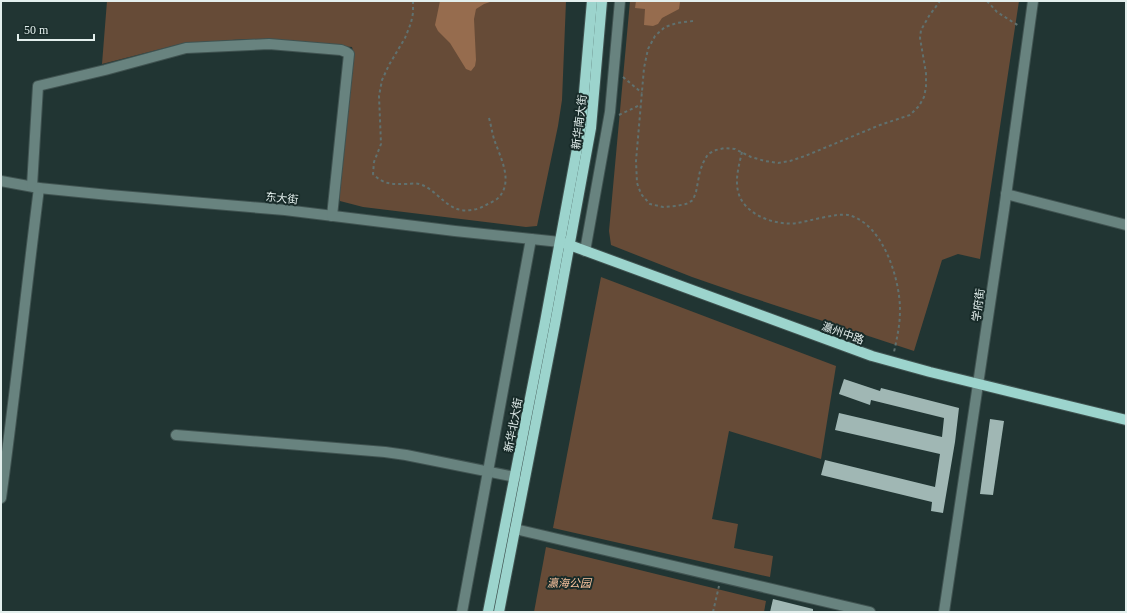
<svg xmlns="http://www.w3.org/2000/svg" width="1127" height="613" font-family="'Times New Roman','Noto Sans SC',serif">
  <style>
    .green { fill: #664b37 }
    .water { fill: #966c4e }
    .building { fill: #a0b7b4 }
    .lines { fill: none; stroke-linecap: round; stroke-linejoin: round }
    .minor-casing { stroke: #405351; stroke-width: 12 }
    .major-casing { stroke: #405351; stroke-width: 12 }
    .path { stroke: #60716f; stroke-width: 2; stroke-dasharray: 3 3; stroke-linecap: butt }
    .minor { stroke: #68837f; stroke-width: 10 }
    .major { stroke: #9cd4cd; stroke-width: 10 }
    .labels { text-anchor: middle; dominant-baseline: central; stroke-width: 4; stroke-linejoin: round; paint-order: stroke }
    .street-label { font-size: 11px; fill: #e3efed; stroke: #182b29 }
    .park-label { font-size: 11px; font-style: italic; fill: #f9c39e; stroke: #182b29 }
  </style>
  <rect width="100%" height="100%" fill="#213533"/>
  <g class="green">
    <polygon points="107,1 566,1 562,100 558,126 537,226 526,227 363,207 340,201 339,196 338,188 353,51 352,47 245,39 180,44 102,64"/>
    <polygon points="630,1 1019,1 980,259 958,254 942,260 914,351 744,295 692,277 611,245 609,231"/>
    <polygon points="601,277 836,366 821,459 729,431 712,519 738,524 734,548 773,556 770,577 553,528"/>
    <polygon points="546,547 766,601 764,612 534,612"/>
  </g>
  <g class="water">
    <polygon points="440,1 493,1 484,4 476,9 474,19 476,60 475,66 471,71 466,69 450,43 438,31 435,25"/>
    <polygon points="636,1 678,1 680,2 679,9 662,18 658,24 653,26 644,25 645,9 635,8"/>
  </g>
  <g class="building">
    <polygon points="844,379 880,391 881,388 959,408 955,442 943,513 931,511 932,502 821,475 825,460 935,487 940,454 835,430 839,413 942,437 944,418 871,400 870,405 839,394"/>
    <polygon points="990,419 1004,421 993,495 980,494"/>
    <polygon points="773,599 813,609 813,612 770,612"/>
  </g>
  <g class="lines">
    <g class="minor-casing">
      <g id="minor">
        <polyline points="1,181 39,188 109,195 285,210 455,231 560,242"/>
        <polyline points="32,186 38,86 105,70 186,48 269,44 341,50 346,52 349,54 332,216"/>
        <polyline points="1006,194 1126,225"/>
        <polyline points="585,251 610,112 620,1"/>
        <polyline points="176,435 385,452 406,455 515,477"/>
        <path d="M1 498C15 395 26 291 39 188"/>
        <polyline points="515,529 870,612"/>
        <polyline points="462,612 531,239"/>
        <polyline points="944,612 1004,210 1033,1"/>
      </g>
    </g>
    <g class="major-casing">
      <g id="major">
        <polyline points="564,243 872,356 930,372 1126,420"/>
        <polyline points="488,612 545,322 581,127 592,1"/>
        <polyline points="499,612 555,324 591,128 602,1"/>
      </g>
    </g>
    <g class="path">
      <path d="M413 1V13L411 23 405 38 389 65 382 80 379 96 381 144 374 162 373 174C384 185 392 184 407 184 410 184 415 183 419 184 434 188 443 204 457 209 466 212 478 210 486 205 490 203 494 201 497 199 515 183 500 157 494 139 492 132 491 125 489 118"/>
      <polyline points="987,1 997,12 1019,26"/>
      <polyline points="693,21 677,23 665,27 655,36 648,49 644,68 636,161 637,183 641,194 650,204 663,207 676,206 686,204 693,200 696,192 700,171 703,163 708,154 716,150 725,148 735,149 751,157 765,161 778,163 790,161 805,156 880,125 910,115 919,106 924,97 926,87 926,73 920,38 921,30 929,16 940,1"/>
      <polyline points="623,77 642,93"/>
      <polyline points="619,115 640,105"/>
      <path d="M742 152C739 165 735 179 738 191 743 215 776 226 797 223 810 221 836 213 848 215 883 223 900 279 900 310 900 325 897 338 894 352"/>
      <polyline points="713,612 719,586"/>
    </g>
    <use href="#minor" class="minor"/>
    <use href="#major" class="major"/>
  </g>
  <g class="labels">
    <g class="street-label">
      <text transform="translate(579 122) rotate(-83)">新华南大街</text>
      <text transform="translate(282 198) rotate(6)">东大街</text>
      <text transform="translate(978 305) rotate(-82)">学府街</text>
      <text transform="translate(843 333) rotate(20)">瀛州中路</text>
      <text transform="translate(513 425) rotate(-79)">新华北大街</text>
    </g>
    <g class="park-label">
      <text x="569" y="583">瀛海公园</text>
    </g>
  </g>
  <rect width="1127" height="613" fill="none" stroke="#e3efed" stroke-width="4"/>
  <path d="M18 34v6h76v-6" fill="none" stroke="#e3efed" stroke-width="2"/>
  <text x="24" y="34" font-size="12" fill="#e3efed" stroke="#182b29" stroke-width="3" paint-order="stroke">50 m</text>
</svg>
